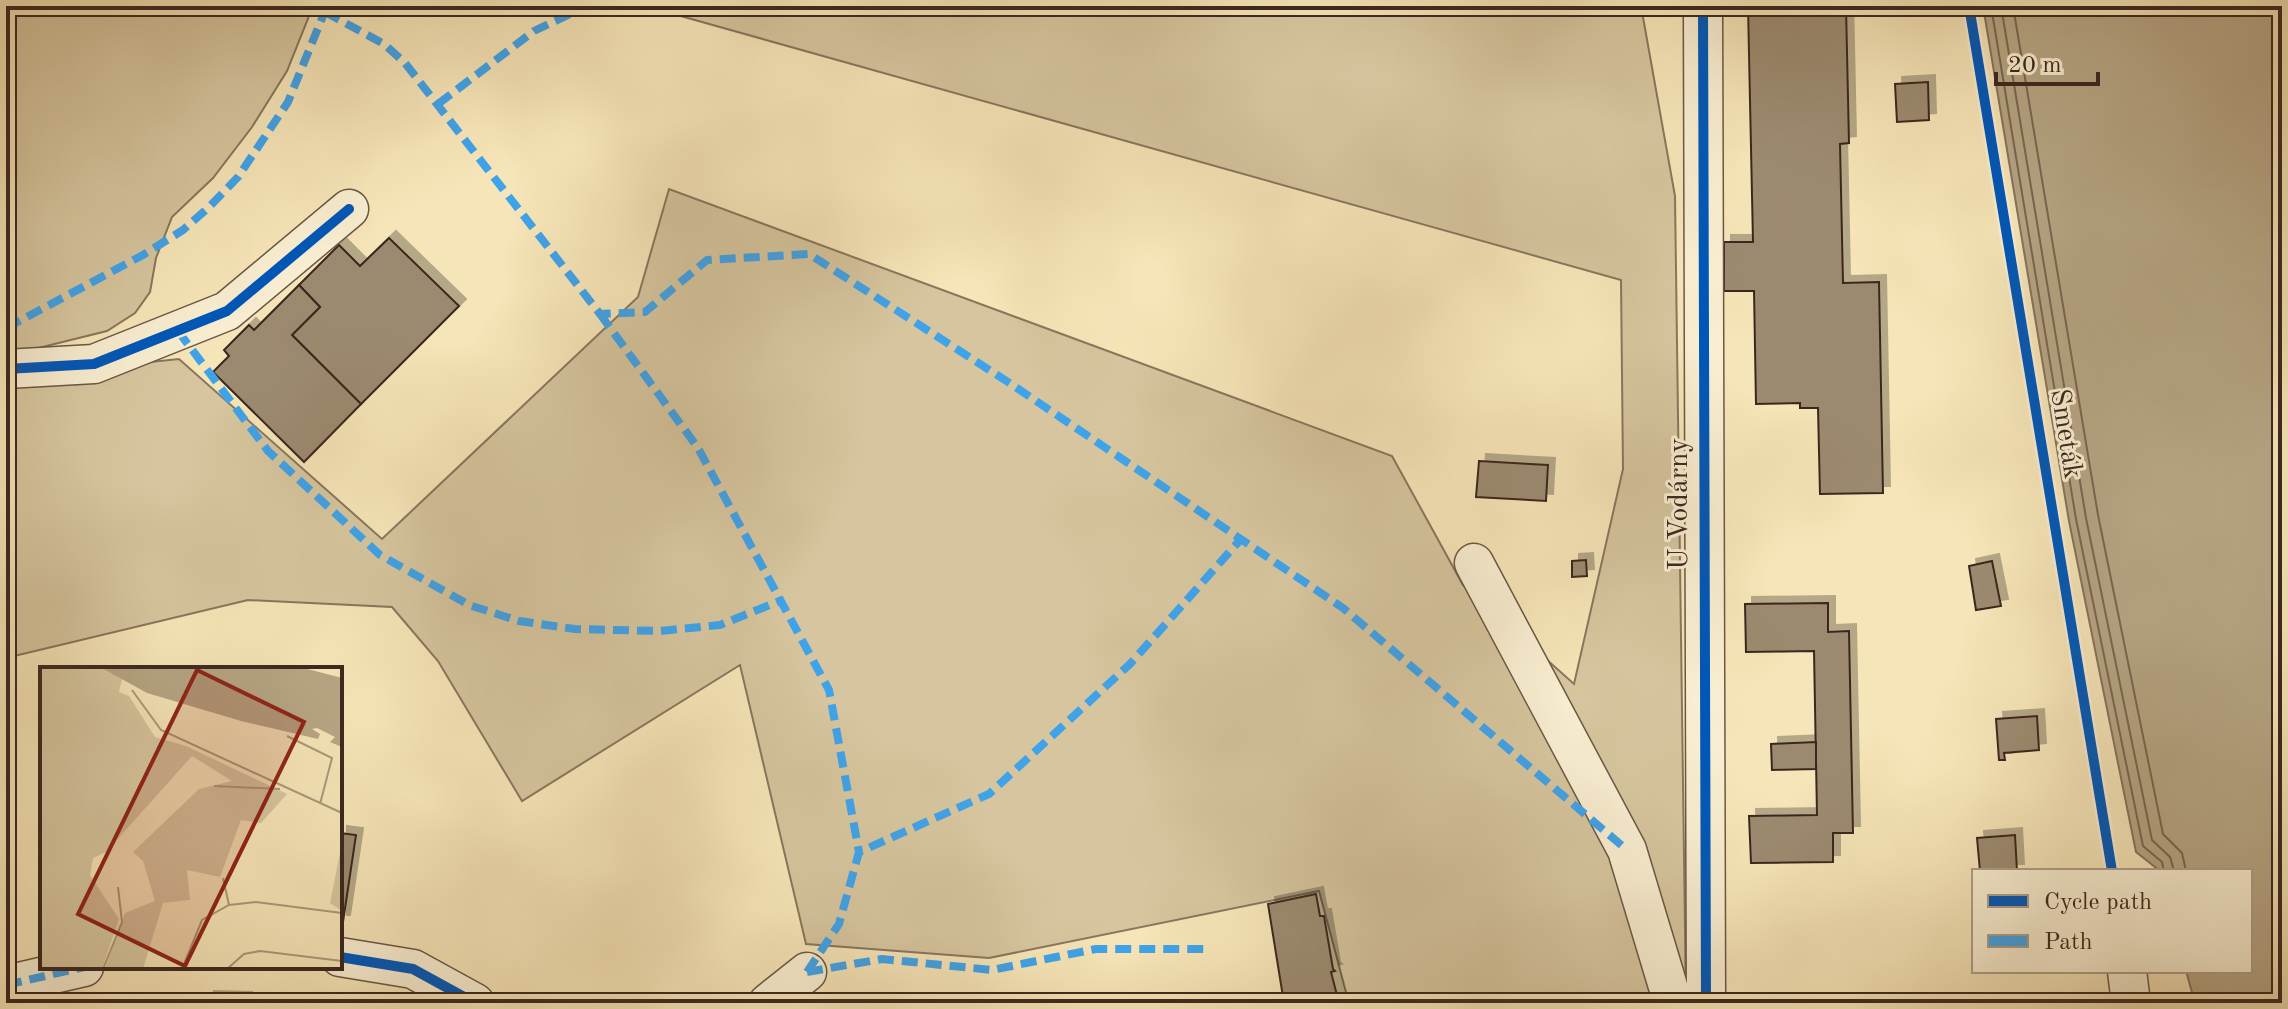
<svg xmlns="http://www.w3.org/2000/svg" width="2288" height="1009" font-family="'Old Standard TT',serif">
  <style>
    .green { fill: #d6c59e; stroke: #88765e; stroke-width: 2 }
    .water { fill: #b6a584; stroke: #85735c; stroke-width: 2 }
    .lines { fill: none; stroke-linecap: round; stroke-linejoin: round }
    .shore { stroke: #786652; stroke-width: 2 }
    .building { fill: #9c8a6f; stroke: #3b281f; stroke-width: 2; filter: url(#shadow) }
    .minor-casing { stroke: #6a5745; stroke-width: 41 }
    .path { stroke: #3b281f; stroke-width: 5; stroke-dasharray: 2 4; stroke-linecap: butt }
    .minor { stroke: #f9eed1; stroke-width: 38 }
    .quiet { stroke: #3fa3ea; stroke-width: 8; stroke-dasharray: 16 8; stroke-linecap: butt }
    .cycleway-casing { stroke: #f9eed1; stroke-width: 15 }
    .cycleway { stroke: #0057b8; stroke-width: 10 }
    .labels { text-anchor: middle; dominant-baseline: central; stroke-width: 6; stroke-linejoin: round; paint-order: stroke }
    .street-label { font-size: 28px; fill: #3b281f; stroke: #f9eed1 }
    .inset-road { fill: none; stroke: #ab997b; stroke-width: 2 }
    .view { fill: #8f2418; fill-opacity: 0.15; stroke: #8f2418; stroke-width: 4 }
    .inset-edge { fill: none; stroke: #3b281f; stroke-width: 4 }
  </style>
  <defs>
    <filter id="shadow"><feDropShadow dx="7" dy="-7" stdDeviation="0" flood-color="#0004"/></filter>
  </defs>
  <rect width="100%" height="100%" fill="#f6e5b8"/>
  <filter id="stains"><feTurbulence type="fractalNoise" baseFrequency=".0025" numOctaves="4"/><feColorMatrix values="0 0 0 0 .2 0 0 0 0 .09 0 0 0 0 .02 0 0 0 .5 -.17"/></filter>
  <radialGradient id="worn" r=".72"><stop offset=".6" stop-color="#630" stop-opacity="0"/><stop offset="1" stop-color="#630" stop-opacity=".3"/></radialGradient>
  <g class="green">
    <polygon points="6,6 313,6 287,71 252,127 213,178 172,217 156,258 150,292 135,313 107,331 22,352 6,354"/>
    <polygon points="645,6 1641,6 1675,196 1686,1003 1349,1003 1319,891 989,958 806,944 740,665 522,801 438,661 392,607 248,600 6,658 6,377 179,359 382,539 638,297 669,189 1392,456 1463,585 1574,684 1623,469 1621,280"/>
  </g>
  <polygon class="water" points="1983,6 2282,6 2282,1003 2195,1003 2186,971 2250,971 2250,871 2160,871 2136,852 2069,521"/>
  <g class="lines">
    <g class="shore">
      <polyline points="1991,6 2076,519 2143,846 2162,862 2164,871"/>
      <polyline points="2001,6 2086,518 2152,840 2170,857 2174,871"/>
      <polyline points="2013,6 2098,515 2163,834 2182,853 2186,871"/>
    </g>
  </g>
  <g class="building">
    <polygon points="1748,6 1846,6 1849,143 1840,144 1843,283 1879,282 1883,493 1820,494 1818,408 1800,408 1800,403 1756,404 1754,291 1724,291 1724,242 1753,242"/>
    <polygon points="1928,82 1929,120 1897,122 1895,84"/>
    <polygon points="389,238 459,306 361,404 292,335 320,307 299,285 339,245 360,266"/>
    <polygon points="299,285 320,307 292,335 361,404 304,462 213,372 229,356 224,350 249,325 254,330"/>
    <polygon points="1479,461 1548,465 1546,501 1476,497"/>
    <polygon points="1586,560 1587,576 1572,577 1572,561"/>
    <polygon points="1992,561 2001,606 1976,610 1969,566"/>
    <polygon points="1828,603 1828,632 1849,631 1853,833 1833,833 1833,862 1751,863 1749,816 1817,815 1814,651 1746,652 1745,604"/>
    <polygon points="2037,716 2039,750 2004,753 2005,760 1999,760 1996,719"/>
    <polygon points="1816,742 1816,769 1772,770 1771,744"/>
    <polygon points="340,833 356,835 343,922 340,922"/>
    <polygon points="2015,835 2017,871 1980,871 1977,838"/>
    <polygon points="1316,894 1320,916 1324,916 1333,969 1335,971 1331,972 1339,1003 1284,1003 1268,904"/>
    <polygon points="207,998 245,999 245,1003 206,1003"/>
  </g>
  <g class="lines">
    <g class="minor-casing">
      <g id="minor">
        <polyline points="1703,6 1706,1003"/>
        <polyline points="6,369 94,364 227,311 349,209"/>
        <polyline points="1474,563 1627,850 1673,1003"/>
        <polyline points="340,957 413,969 475,1003"/>
        <polyline points="2127,971 2131,1003"/>
        <polyline points="6,985 84,967"/>
        <polyline points="768,1003 807,972"/>
      </g>
    </g>
    <polyline class="path" points="1969,6 2112,871"/>
    <use href="#minor" class="minor"/>
    <g class="quiet">
      <polyline points="325,12 384,44 405,63 600,314 645,312 707,260 809,254 1008,382 1343,608 1627,850"/>
      <polyline points="438,104 534,31 587,6"/>
      <polyline points="600,314 698,448 829,690 859,852"/>
      <polyline points="6,328 143,255 183,230 209,207 238,177 288,102 327,6"/>
      <polyline points="178,331 268,451 380,555 469,605 519,621 575,629 660,631 720,625 782,600"/>
      <polyline points="807,972 839,924 859,852 989,794 1130,664 1241,539"/>
      <polyline points="807,972 882,959 992,970 1096,949 1204,949"/>
      <polyline points="6,985 84,967"/>
    </g>
    <g class="cycleway-casing">
      <g id="cycleway">
        <polyline points="1703,6 1706,1003"/>
        <polyline points="1969,6 2112,871"/>
        <polyline points="6,369 94,364 227,311 349,209"/>
        <polyline points="340,957 413,969 475,1003"/>
      </g>
    </g>
    <use href="#cycleway" class="cycleway"/>
  </g>
  <g class="labels">
    <g class="street-label">
      <text transform="translate(2065 434) rotate(81)">Smeták</text>
      <text transform="translate(1680 504) rotate(-90)">U Vodárny</text>
    </g>
  </g>
  <g transform="translate(40 667)">
    <rect width="302" height="302" fill="#f6e5b8"/>
    <path d="M0 0H60L73 6 82 12 79 25 89 29 115 70 146 79 247 127 221 156 201 153 180 210 147 203 150 233 123 236 103 302H65L85 246 115 234 103 194 93 185 159 122 192 114 152 89 66 185 53 191 50 208 79 252 62 302H0ZM300 186 302 187V244L290 236Z" fill="#d6c59e"/>
    <path d="M60 0H260L302 11V80L290 75 295 70 277 61 272 62 280 67 278 72 201 54 107 26Z" fill="#b6a584"/>
    <path class="inset-road" d="M92 23 121 63 302 146M247 69 292 91 280 137M174 119 240 122M183 211 189 238M63 302 82 255 78 220M142 302 162 253 189 238 216 235 302 246M187 302 204 287 220 284 302 294"/>
    <path class="view" d="M157 3 264 55 145 299 38 247Z"/>
    <rect width="302" height="302" class="inset-edge"/>
  </g>
  <rect width="2288" height="1009" fill="none" stroke="#f6e5b8" stroke-width="32"/>
  <rect x="8" y="8" width="2272" height="993" fill="none" stroke="#3b281f" stroke-width="4"/>
  <rect x="16" y="16" width="2256" height="977" fill="none" stroke="#3b281f" stroke-width="2"/>
  <rect x="1972" y="869" width="280" height="104" fill="#f9eed1" stroke="#ad9f8a" stroke-width="2"/>
  <rect x="1988" y="895" width="40" height="12" fill="#0057b8" stroke="#ad9f8a" stroke-width="2"/>
  <text x="2044" y="909" font-size="24" fill="#3b281f">Cycle path</text>
  <rect x="1988" y="935" width="40" height="12" fill="#3fa3ea" stroke="#ad9f8a" stroke-width="2"/>
  <text x="2044" y="949" font-size="24" fill="#3b281f">Path</text>
  <path d="M1996 72v12h102v-12" fill="none" stroke="#3b281f" stroke-width="4"/>
  <text x="2008" y="72" font-size="24" fill="#3b281f" stroke="#f9eed1" stroke-width="6" paint-order="stroke">20 m</text>
  <rect width="100%" height="100%" filter="url(#stains)"/>
  <rect width="100%" height="100%" fill="url(#worn)"/>
</svg>
